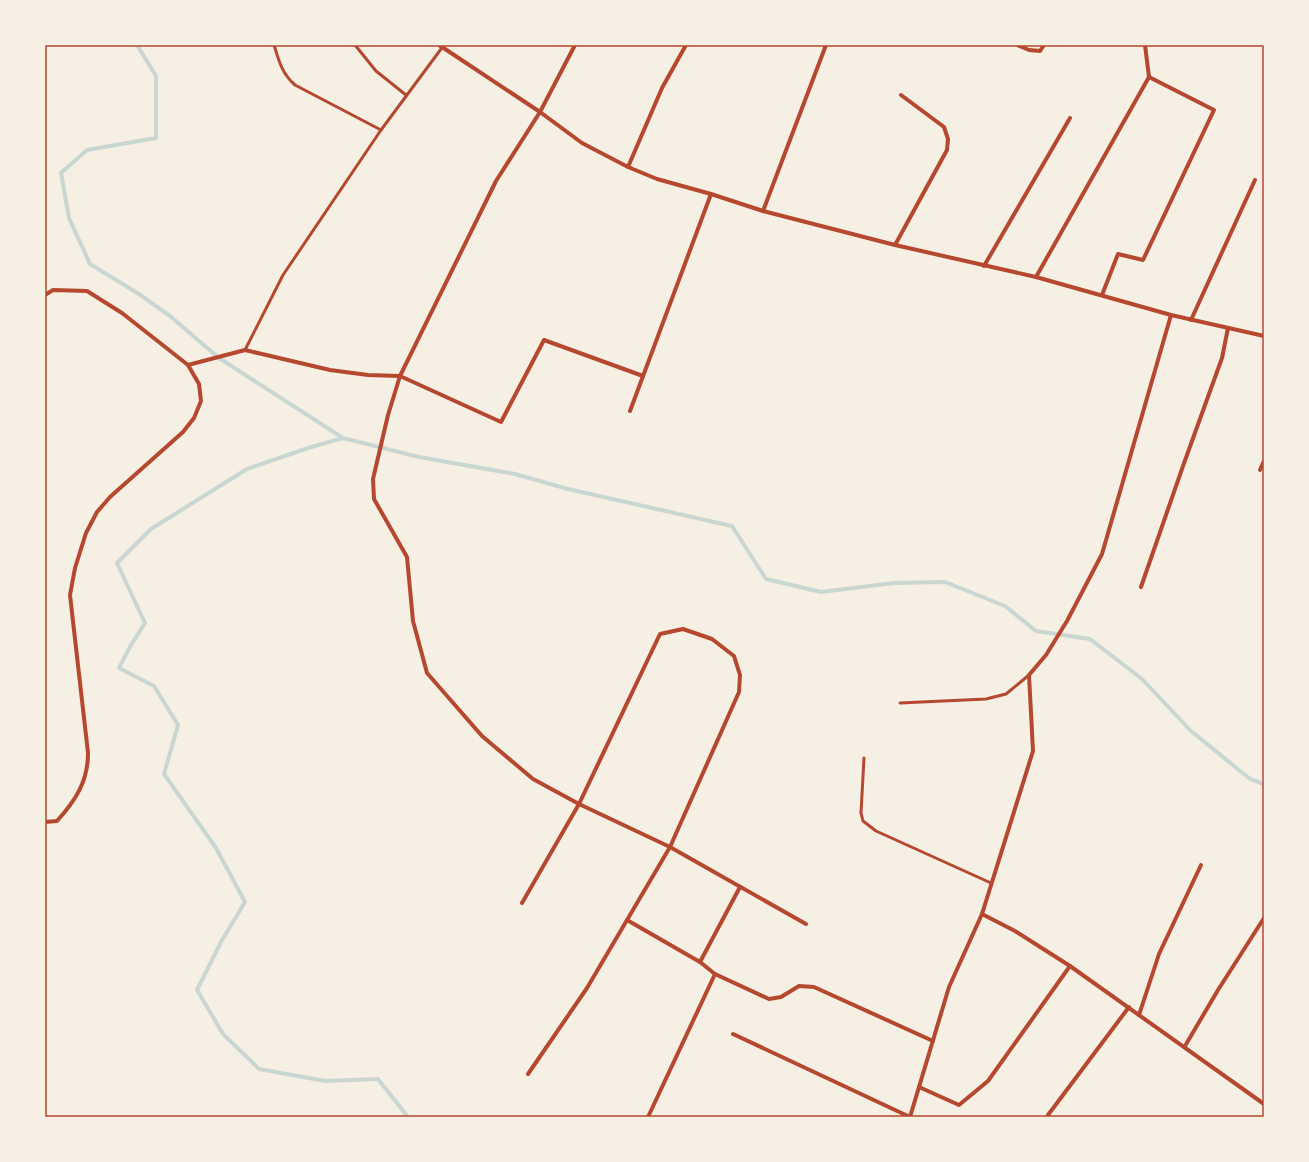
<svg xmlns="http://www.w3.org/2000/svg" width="1309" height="1162" font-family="'IBM Plex Sans',sans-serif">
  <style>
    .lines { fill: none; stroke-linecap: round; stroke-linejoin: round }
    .stream { stroke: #c9d6d2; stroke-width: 4 }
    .service { stroke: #b5482f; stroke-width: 3 }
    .minor { stroke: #b5482f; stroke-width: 4 }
    .neatline { fill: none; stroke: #b5482f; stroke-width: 1.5 }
  </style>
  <rect width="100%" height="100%" fill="#f6efe4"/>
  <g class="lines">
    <g class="stream">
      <polyline points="137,45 156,76 156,138 87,150 61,173 69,218 90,264 139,294 170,316 219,358 343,438 419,457 515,474 568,489 732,526 766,579 821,592 894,583 945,582 1005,606 1036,631 1090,639 1142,679 1191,731 1250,779 1264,784"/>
      <polyline points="343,438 308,448 247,469 151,529 117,563 145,623 131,645 119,668 154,686 178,725 164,774 216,848 245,902 221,942 197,990 223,1034 259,1069 325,1081 378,1079 408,1117"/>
    </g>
    <g class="service">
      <path d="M274 45C279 61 282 74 295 85L381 130"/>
      <polyline points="355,45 376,71 406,95"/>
      <polyline points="245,350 283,275 381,130 444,45"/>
      <polyline points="900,703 986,699 1006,694 1029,675"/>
      <polyline points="864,758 861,813 863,821 876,831 991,883"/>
    </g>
    <g class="minor">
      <polyline points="439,45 540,112 582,143 628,167 657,179 711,194 763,211 895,245 1036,277 1171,315 1264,336"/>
      <polyline points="575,45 540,112 496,181 400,376 501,422 544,340 643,376"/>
      <polyline points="1017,45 1029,50 1040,51 1044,45"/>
      <polyline points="628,167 662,88 686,45"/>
      <polyline points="763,211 826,45"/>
      <polyline points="895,245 947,150 948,139 944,127 901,95"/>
      <polyline points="984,266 1070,118"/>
      <polyline points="1036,277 1149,77 1145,45"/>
      <path d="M45 295 53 290 87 291 122 313 188 365 199 384 201 401 194 418 183 432 110 497 97 512 86 533 75 568 70 595 88 753C88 781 76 800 57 821L45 822"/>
      <polyline points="1102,295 1118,254 1143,260 1214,110 1149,77"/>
      <polyline points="1191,320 1255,180"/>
      <polyline points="188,365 245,350 330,370 368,375 400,376 388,415 373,479 374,499 407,557 413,621 427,673 482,736 533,779 579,804 670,847 806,924"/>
      <polyline points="630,411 711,194"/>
      <polyline points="1260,470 1264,461"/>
      <polyline points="1141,587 1183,466 1222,358 1228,328"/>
      <polyline points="522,903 579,804 660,634 683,629 712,639 734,656 740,675 739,692 670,847 587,988 528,1074"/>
      <polyline points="982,914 1015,931 1070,966 1264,1104"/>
      <polyline points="627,920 700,962 715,974 769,999 781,997 799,986 814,987 933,1041"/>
      <polyline points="700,962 740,887"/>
      <polyline points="1139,1015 1159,954 1201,865"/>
      <polyline points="733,1034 910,1117"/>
      <polyline points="1185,1046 1218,990 1264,918"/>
      <polyline points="919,1087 959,1105 988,1081 1070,966"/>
      <polyline points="1048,1115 1129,1007"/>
      <polyline points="648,1117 715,974"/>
      <polyline points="910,1117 949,987 982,914 1033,751 1029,675 1046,655 1067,621 1102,554 1171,315"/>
    </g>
  </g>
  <rect width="1309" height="1162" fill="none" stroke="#f6efe4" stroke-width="92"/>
  <rect x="46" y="46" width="1217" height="1070" class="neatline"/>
</svg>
